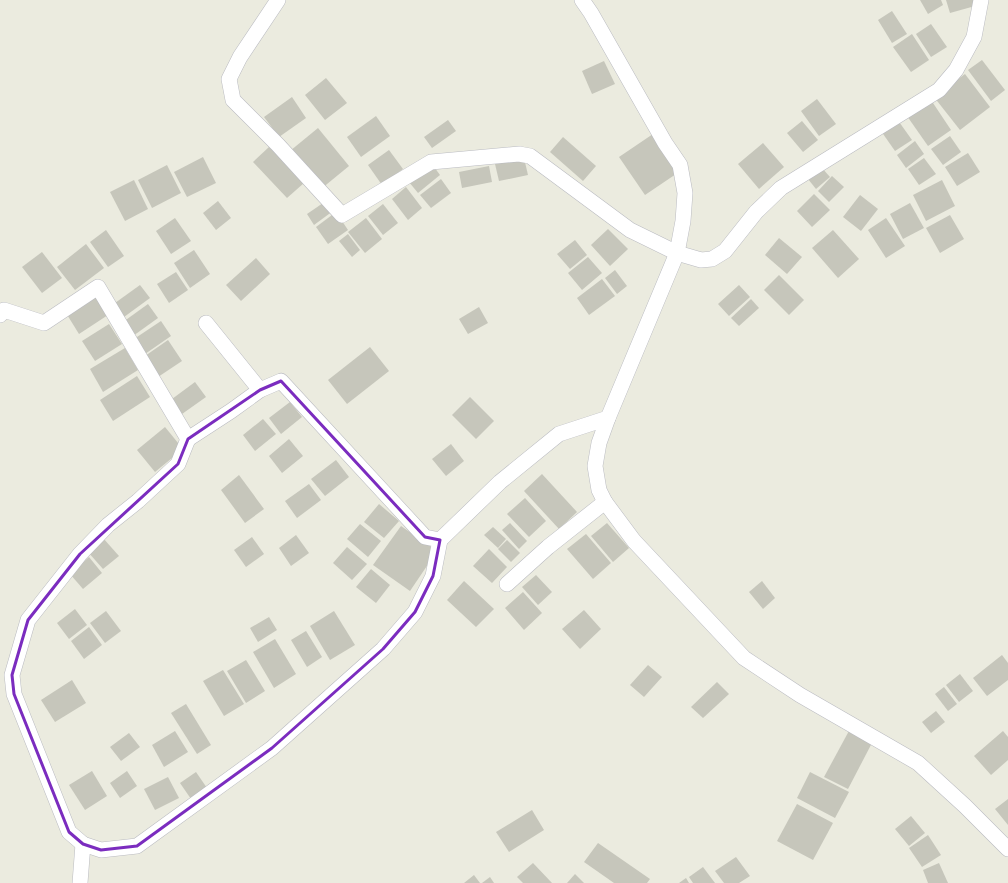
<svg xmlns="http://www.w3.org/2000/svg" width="1008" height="883" font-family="Inter,sans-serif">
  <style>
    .building { fill: #c6c6bb }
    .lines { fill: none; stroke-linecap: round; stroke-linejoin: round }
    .minor-casing { stroke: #babbc1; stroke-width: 16 }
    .minor { stroke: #fff; stroke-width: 15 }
    .marked { fill: none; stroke: #7b2cbf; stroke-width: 3; stroke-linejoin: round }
  </style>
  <rect width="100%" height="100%" fill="#ebebdf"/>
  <g class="building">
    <polygon points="920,0 941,0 943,5 928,14"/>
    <polygon points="946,0 973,0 975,6 950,13"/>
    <polygon points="892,11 907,34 892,43 878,20"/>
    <polygon points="931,24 947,47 931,57 916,34"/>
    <polygon points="912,34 929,60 911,72 893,47"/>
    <polygon points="982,60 1005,90 991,101 968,70"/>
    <polygon points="604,61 615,84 592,94 582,71"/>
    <polygon points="965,74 990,107 960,130 934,97"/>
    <polygon points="326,78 347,103 325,120 305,95"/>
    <polygon points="292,97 306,118 279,137 264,117"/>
    <polygon points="817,99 836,124 819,136 801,111"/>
    <polygon points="931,100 951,130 928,146 907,116"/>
    <polygon points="376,116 390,136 361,157 347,137"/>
    <polygon points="897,119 912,140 895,151 881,131"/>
    <polygon points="448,120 456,131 432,148 424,137"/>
    <polygon points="802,121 818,140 803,152 787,133"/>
    <polygon points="318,128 349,166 321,189 290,151"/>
    <polygon points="653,134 679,172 645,195 619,157"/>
    <polygon points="950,136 961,152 943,165 931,149"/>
    <polygon points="563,137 596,166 583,181 550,152"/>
    <polygon points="915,141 924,154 906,168 897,155"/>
    <polygon points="763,143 784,167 759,189 738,164"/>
    <polygon points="270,146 304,183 287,198 253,162"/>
    <polygon points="389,150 403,169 382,185 368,165"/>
    <polygon points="968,153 980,172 957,186 945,167"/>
    <polygon points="203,157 216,183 187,197 174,172"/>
    <polygon points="524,158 528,175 499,181 495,164"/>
    <polygon points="924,158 936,174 919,185 908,169"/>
    <polygon points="432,164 440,175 418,193 409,182"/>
    <polygon points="167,165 181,193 152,208 138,180"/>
    <polygon points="489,166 492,182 462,188 459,172"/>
    <polygon points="822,168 830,177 816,189 808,179"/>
    <polygon points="832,176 844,187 829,202 818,191"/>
    <polygon points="441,179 451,193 431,208 420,195"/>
    <polygon points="134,180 148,209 125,221 110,192"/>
    <polygon points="942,180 955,206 926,221 913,195"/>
    <polygon points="406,187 422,208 408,220 392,199"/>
    <polygon points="814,194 830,210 812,227 797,211"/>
    <polygon points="860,195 878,209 861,231 843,217"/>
    <polygon points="218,201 231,218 216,230 203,213"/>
    <polygon points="326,201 333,211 314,225 307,214"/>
    <polygon points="910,203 924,228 903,239 890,214"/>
    <polygon points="383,204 398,223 383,235 368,216"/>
    <polygon points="336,212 348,230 328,244 316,227"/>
    <polygon points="950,215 964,239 940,253 926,228"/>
    <polygon points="175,218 191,241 171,254 156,231"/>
    <polygon points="366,218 382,239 365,253 348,232"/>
    <polygon points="886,218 905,246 886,258 868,230"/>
    <polygon points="608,229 628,249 610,266 591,245"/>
    <polygon points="106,230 124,256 108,267 90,242"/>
    <polygon points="833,230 859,259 838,278 812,248"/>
    <polygon points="348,234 360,250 352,257 339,241"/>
    <polygon points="779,238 802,257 787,274 765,255"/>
    <polygon points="575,240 587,255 570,269 557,254"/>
    <polygon points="86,244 104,268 75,290 57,267"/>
    <polygon points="194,250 210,274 190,288 174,263"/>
    <polygon points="42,252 62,278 42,293 22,267"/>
    <polygon points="588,257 602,273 582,290 568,273"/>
    <polygon points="256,258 270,274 241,301 226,285"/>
    <polygon points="615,270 627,286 617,294 605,278"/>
    <polygon points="176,272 188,290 169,303 157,284"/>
    <polygon points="779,275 804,300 789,315 764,290"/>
    <polygon points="602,279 615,296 589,315 577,298"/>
    <polygon points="140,285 150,298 124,317 115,303"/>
    <polygon points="739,285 750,297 729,316 718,304"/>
    <polygon points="96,295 108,315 79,334 66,313"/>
    <polygon points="751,299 759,308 739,326 731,318"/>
    <polygon points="148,304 158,318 133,336 123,322"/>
    <polygon points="479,307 488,323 468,334 459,319"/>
    <polygon points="161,321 171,336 145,354 134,339"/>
    <polygon points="109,324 122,344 95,361 82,341"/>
    <polygon points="168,340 182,361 158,377 145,356"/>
    <polygon points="370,347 389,371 347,404 328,380"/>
    <polygon points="125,348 138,370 103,392 90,369"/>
    <polygon points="137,376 150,397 113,421 100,400"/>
    <polygon points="195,382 206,397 182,414 172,399"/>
    <polygon points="470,397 494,421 476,439 452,415"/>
    <polygon points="290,402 302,417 281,434 269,418"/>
    <polygon points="263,419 276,434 255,451 243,435"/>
    <polygon points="165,427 183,449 155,472 137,450"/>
    <polygon points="289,439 303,456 282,473 269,456"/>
    <polygon points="451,444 464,461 446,476 432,459"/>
    <polygon points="336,460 349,477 325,496 311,479"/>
    <polygon points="542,474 577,512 559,529 524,491"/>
    <polygon points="239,475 264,509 245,523 221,490"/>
    <polygon points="309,484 321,500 297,518 285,501"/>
    <polygon points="525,498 546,521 529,537 507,514"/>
    <polygon points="379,504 399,521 384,538 364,522"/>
    <polygon points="510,523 527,541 519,549 502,530"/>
    <polygon points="607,523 629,548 613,562 591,536"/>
    <polygon points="360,524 381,541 368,557 347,539"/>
    <polygon points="401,526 437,551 410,591 373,565"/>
    <polygon points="493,527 506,539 498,548 484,535"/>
    <polygon points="586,534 611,563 593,579 567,549"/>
    <polygon points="296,535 309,553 291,566 279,548"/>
    <polygon points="252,537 264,554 246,567 234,550"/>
    <polygon points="103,538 119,556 103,569 88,552"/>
    <polygon points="507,540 520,553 511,562 498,549"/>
    <polygon points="347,547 367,564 352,580 333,563"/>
    <polygon points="489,549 507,567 492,583 473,566"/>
    <polygon points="89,557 102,573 83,589 70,574"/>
    <polygon points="371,569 390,585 376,603 356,587"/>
    <polygon points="536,575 552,592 538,605 522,587"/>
    <polygon points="464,581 494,609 476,627 447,600"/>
    <polygon points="762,581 775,598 763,609 749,592"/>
    <polygon points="523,592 542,613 524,630 505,608"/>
    <polygon points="75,609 87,625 69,639 57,623"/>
    <polygon points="584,610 601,629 580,649 562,629"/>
    <polygon points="106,611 121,631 105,643 90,623"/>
    <polygon points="334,611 355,645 330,660 310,626"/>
    <polygon points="269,617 277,630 258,642 250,628"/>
    <polygon points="89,627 102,645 84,659 71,641"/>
    <polygon points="306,631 322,657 307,667 291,640"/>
    <polygon points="275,639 296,674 274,688 253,652"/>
    <polygon points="1002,655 1008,663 1008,680 987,696 973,678"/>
    <polygon points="246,660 265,691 246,703 227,671"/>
    <polygon points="648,665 662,677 644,697 630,685"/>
    <polygon points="223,670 244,704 224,716 203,681"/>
    <polygon points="960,674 973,691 959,702 946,685"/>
    <polygon points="72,680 86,703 55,722 41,700"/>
    <polygon points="717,682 729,694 703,718 691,707"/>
    <polygon points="944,687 957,704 948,711 935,694"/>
    <polygon points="186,704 211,745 197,754 171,713"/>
    <polygon points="936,711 945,722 931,733 922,722"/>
    <polygon points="850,729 873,741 848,789 824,777"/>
    <polygon points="175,731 188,752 164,767 152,745"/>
    <polygon points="1003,731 1008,737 1008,760 991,775 974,756"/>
    <polygon points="129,733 140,747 121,761 110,747"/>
    <polygon points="92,771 107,796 85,810 69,785"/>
    <polygon points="127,771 137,786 120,798 110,783"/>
    <polygon points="196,772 207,788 191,799 180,783"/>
    <polygon points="810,772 849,792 835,818 797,798"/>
    <polygon points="168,777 179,798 155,810 144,789"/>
    <polygon points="1008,799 1008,825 995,809"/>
    <polygon points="797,804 833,823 813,860 777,841"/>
    <polygon points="532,810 544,830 509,852 496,832"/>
    <polygon points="911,816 925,833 909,846 895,829"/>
    <polygon points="928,835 941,855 922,867 909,848"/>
    <polygon points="598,843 650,879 647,883 614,883 584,862"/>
    <polygon points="736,857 750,876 739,883 724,883 715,871"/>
    <polygon points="533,863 552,883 523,883 517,877"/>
    <polygon points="939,863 948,883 928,883 923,870"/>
    <polygon points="703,867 715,883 693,883 689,877"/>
    <polygon points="575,874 584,883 567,883"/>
    <polygon points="474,875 480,883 464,883"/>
    <polygon points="490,877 494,883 482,883"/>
    <polygon points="686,878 689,883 679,883"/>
  </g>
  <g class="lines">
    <g class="minor-casing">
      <g id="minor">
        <polyline points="278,0 240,57 229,79 233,100 278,145 342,215 431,162 519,154 530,156 630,230 677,253 701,260 712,259 725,251 756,212 781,188 939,90 956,70 974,37 981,0"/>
        <polyline points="582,0 591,13 665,143 680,165 685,193 683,221 677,253 608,418 599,443 595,466 599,490 605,502 634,541 744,658 800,695 918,763 965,806 1008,849"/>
        <polyline points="0,315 4,310 44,323 98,287 188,439 231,411 260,390 281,381 425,537 440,540 500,482 559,434 608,418"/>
        <polyline points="206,323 260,390"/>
        <polyline points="188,439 178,464 138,501 108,525 80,554 28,620 12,675 14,694 69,832 83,844 101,850 137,846 272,748 383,649 415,612 433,576 440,540"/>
        <polyline points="507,584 548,547 605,502"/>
        <polyline points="80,883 83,844"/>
      </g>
    </g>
    <use href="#minor" class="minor"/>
  </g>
  <path class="marked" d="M281 381 425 537 440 540 433 576 415 612 383 649 272 748 137 846 101 850 83 844 69 832 14 694 12 675 28 620 80 554 178 464 188 439 260 390Z"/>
</svg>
